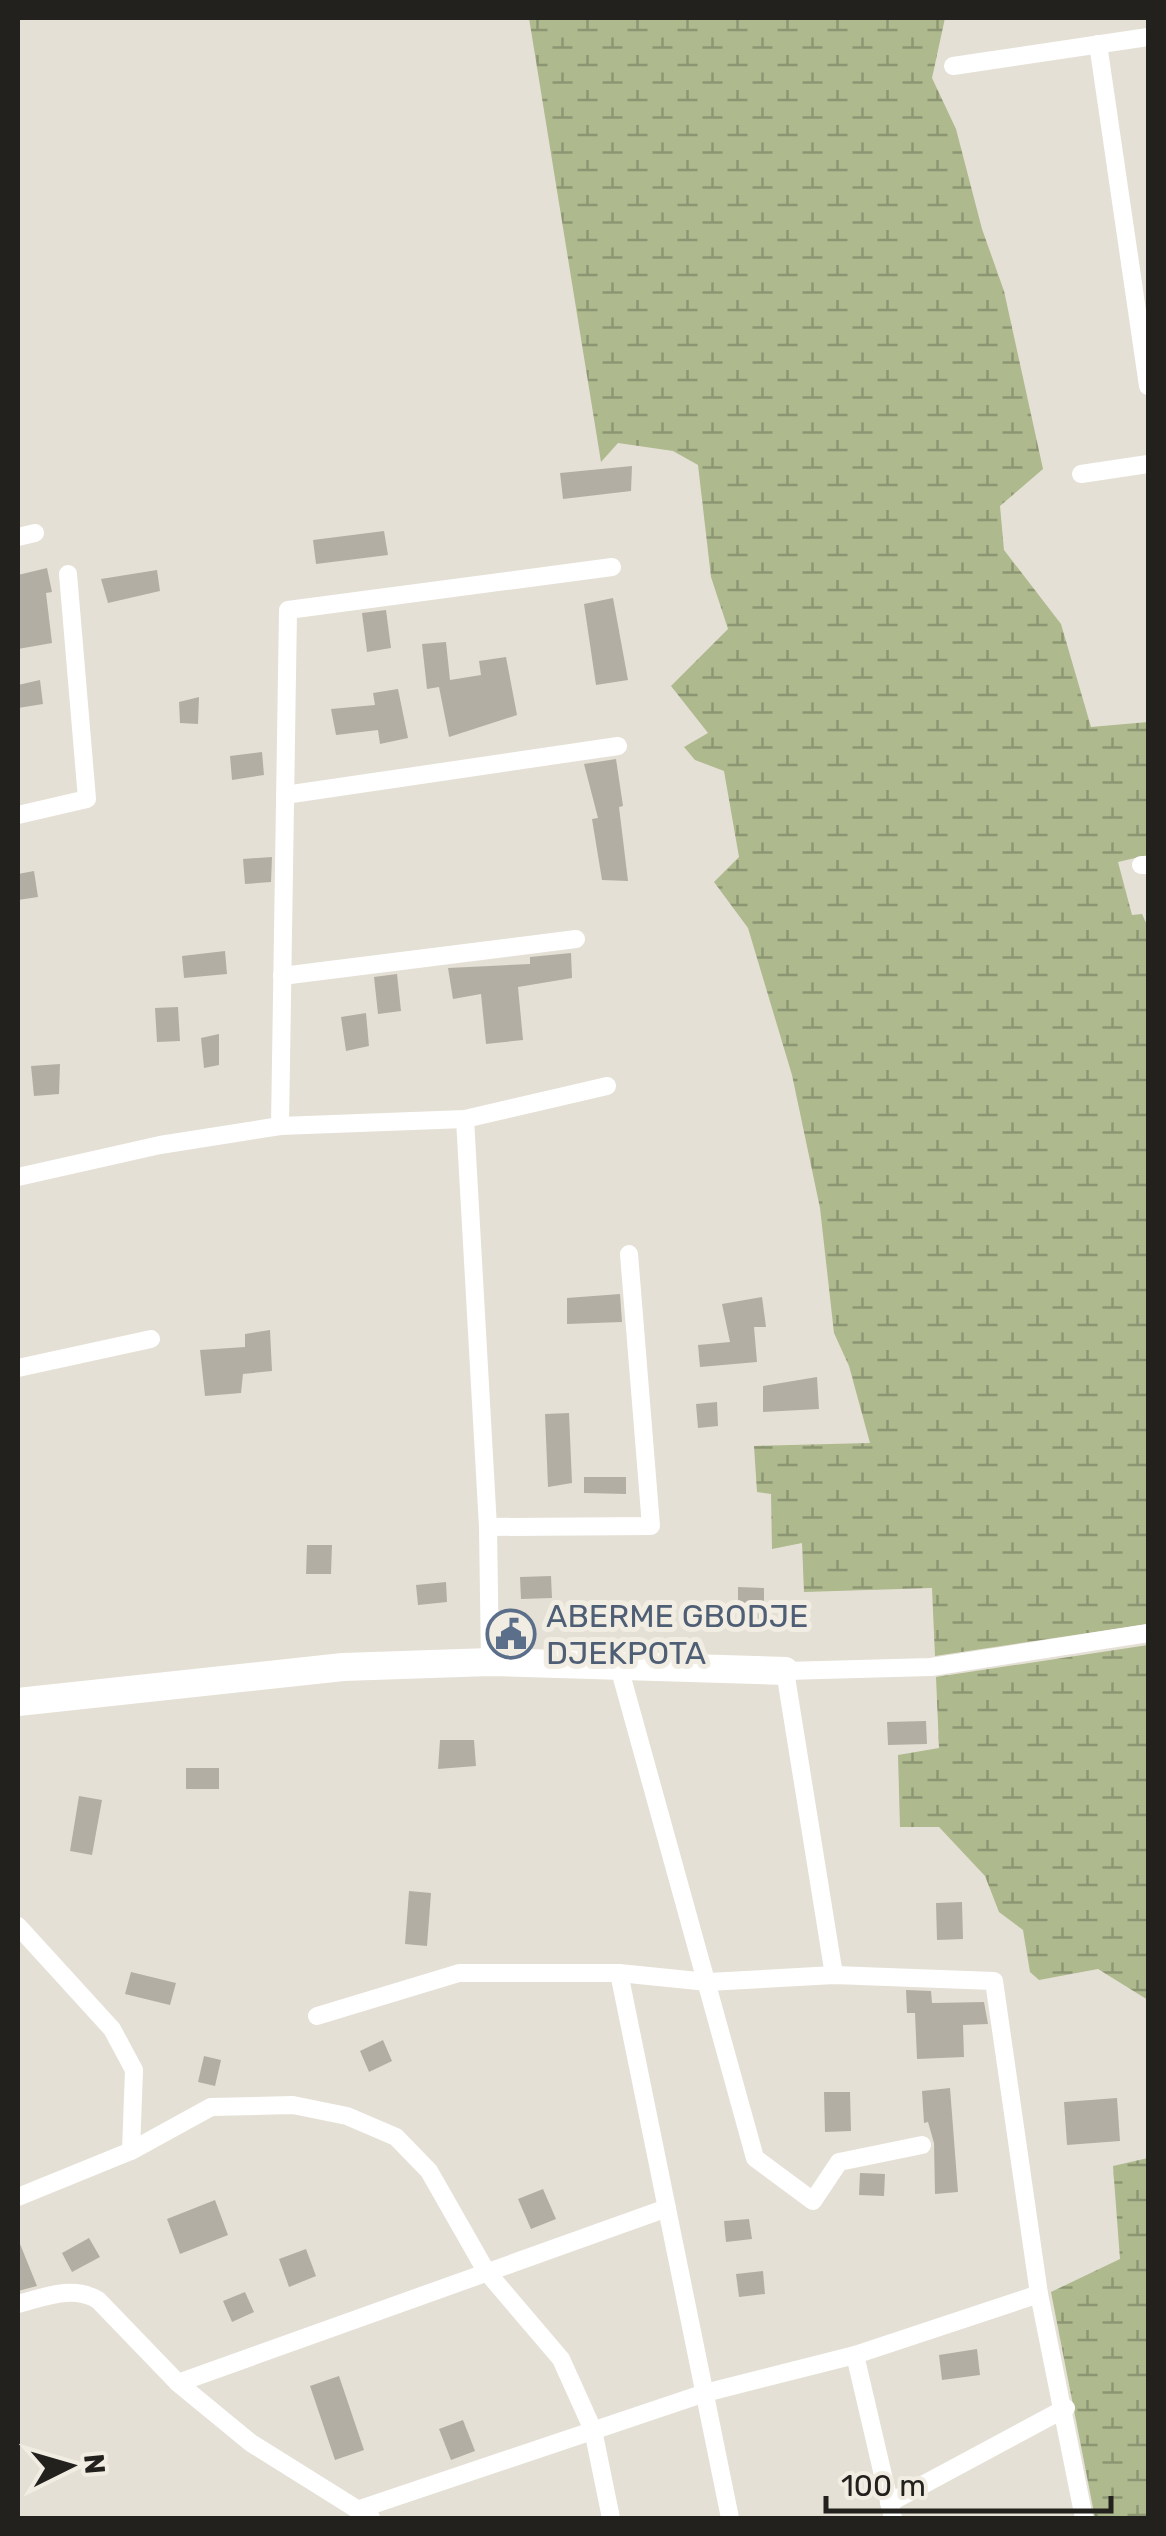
<svg xmlns="http://www.w3.org/2000/svg" width="1166" height="2536" font-family="Rubik,sans-serif">
  <style>
    .wetland { fill: url(#wetland-marsh) }
    .building { fill: #b3aea3 }
    .lines { fill: none; stroke-linecap: round; stroke-linejoin: round }
    .street { stroke: #fff; stroke-width: 18 }
    .secondary { stroke: #fff; stroke-width: 28 }
    .labels { text-anchor: middle; dominant-baseline: central; stroke-width: 10; stroke-linejoin: round; paint-order: stroke }
    .service-label { font-size: 32px; fill: #4e5e75; stroke: #f2ede2; text-anchor: start }
  </style>
  <defs>
    <pattern id="wetland-marsh" width="20" height="14" patternUnits="userSpaceOnUse" patternTransform="scale(2.5)"><rect width="20" height="14" fill="#aeb98e"/><path d="M1 5h8M5 5V1M11 12h8M15 12V8" fill="none" stroke="#8d9673"/></pattern>
  </defs>
  <rect width="100%" height="100%" fill="#e5e0d5"/>
  <g class="wetland">
    <polygon points="529,18 945,18 932,78 956,129 982,229 1004,291 1043,469 1000,506 1004,550 1061,624 1091,727 1148,722 1148,855 1118,862 1132,915 1142,914 1148,927 1148,1624 935,1656 932,1588 804,1592 802,1543 772,1549 771,1494 757,1492 754,1446 870,1443 849,1366 834,1333 820,1208 792,1075 748,928 714,882 739,857 724,771 695,760 684,747 708,733 671,686 728,629 711,577 698,465 673,451 618,443 601,462"/>
    <polygon points="1148,1645 1148,2000 1098,1969 1039,1980 1030,1972 1023,1930 999,1912 985,1876 939,1827 900,1827 898,1755 939,1748 936,1677"/>
    <polygon points="1148,2158 1148,2518 1095,2518 1051,2292 1120,2259 1113,2166"/>
  </g>
  <g class="building">
    <polygon points="632,466 631,491 563,499 560,473"/>
    <polygon points="384,531 388,555 316,564 313,540"/>
    <polygon points="47,568 52,592 46,593 52,643 18,649 18,575"/>
    <polygon points="157,570 160,591 108,603 101,579"/>
    <polygon points="613,598 628,680 596,685 584,604"/>
    <polygon points="386,610 391,648 367,652 362,613"/>
    <polygon points="446,642 450,680 481,675 479,661 506,657 517,715 449,737 439,687 427,689 422,644"/>
    <polygon points="40,680 43,704 18,708 18,685"/>
    <polygon points="398,689 408,738 380,744 378,730 336,735 331,709 375,705 373,693"/>
    <polygon points="199,697 198,724 180,723 179,702"/>
    <polygon points="262,752 264,775 232,780 230,756"/>
    <polygon points="616,759 623,806 619,807 628,881 602,880 592,819 598,818 584,764"/>
    <polygon points="272,857 271,882 245,884 243,859"/>
    <polygon points="34,871 38,897 18,900 18,874"/>
    <polygon points="225,951 227,974 184,978 182,956"/>
    <polygon points="571,953 572,978 518,987 523,1040 486,1044 481,994 453,999 448,968 530,964 530,957"/>
    <polygon points="397,974 401,1011 378,1014 374,977"/>
    <polygon points="178,1007 180,1041 157,1042 155,1008"/>
    <polygon points="366,1013 369,1046 346,1051 341,1017"/>
    <polygon points="219,1034 219,1065 204,1068 201,1038"/>
    <polygon points="60,1064 59,1094 34,1096 31,1066"/>
    <polygon points="620,1294 622,1322 567,1324 567,1298"/>
    <polygon points="762,1297 766,1327 754,1327 757,1362 700,1367 698,1345 730,1342 722,1304"/>
    <polygon points="270,1330 272,1371 243,1374 241,1393 205,1396 200,1350 245,1347 245,1334"/>
    <polygon points="817,1377 819,1409 763,1412 763,1386"/>
    <polygon points="717,1402 718,1426 698,1428 696,1404"/>
    <polygon points="569,1413 572,1483 548,1487 545,1414"/>
    <polygon points="584,1477 626,1477 626,1494 584,1493"/>
    <polygon points="307,1545 332,1545 331,1574 306,1574"/>
    <polygon points="551,1576 552,1598 521,1599 520,1577"/>
    <polygon points="446,1582 447,1602 418,1605 416,1585"/>
    <polygon points="738,1587 764,1588 764,1627 738,1627"/>
    <polygon points="926,1721 927,1744 888,1745 887,1722"/>
    <polygon points="440,1740 474,1740 476,1766 438,1769"/>
    <rect x="186" y="1768" width="33" height="21"/>
    <polygon points="79,1796 102,1800 92,1855 70,1851"/>
    <polygon points="409,1891 431,1893 427,1946 405,1944"/>
    <polygon points="962,1902 963,1939 937,1940 936,1903"/>
    <polygon points="131,1972 176,1983 170,2005 125,1994"/>
    <polygon points="906,1990 931,1991 932,2003 984,2002 988,2024 963,2025 964,2057 917,2059 915,2013 907,2013"/>
    <polygon points="383,2040 392,2061 369,2072 360,2051"/>
    <polygon points="204,2056 221,2060 215,2086 198,2082"/>
    <polygon points="950,2088 958,2192 935,2194 934,2143 928,2122 924,2123 922,2091"/>
    <polygon points="824,2092 850,2092 851,2131 825,2132"/>
    <polygon points="1117,2098 1120,2141 1067,2145 1064,2102"/>
    <polygon points="860,2173 885,2174 884,2196 859,2195"/>
    <polygon points="543,2189 556,2219 531,2229 518,2199"/>
    <polygon points="215,2200 228,2235 180,2254 167,2219"/>
    <polygon points="749,2219 752,2239 726,2242 724,2221"/>
    <polygon points="89,2238 100,2257 72,2272 62,2253"/>
    <polygon points="18,2239 37,2286 18,2291"/>
    <polygon points="306,2249 316,2276 289,2287 279,2259"/>
    <polygon points="763,2271 765,2294 739,2297 736,2274"/>
    <polygon points="245,2292 254,2312 232,2322 223,2301"/>
    <polygon points="977,2349 980,2375 942,2380 939,2355"/>
    <polygon points="339,2376 364,2450 335,2460 310,2386"/>
    <polygon points="463,2420 475,2451 451,2460 439,2429"/>
  </g>
  <g class="lines">
    <g class="street">
      <polyline points="1098,44 1148,386"/>
      <polyline points="953,66 1148,37"/>
      <polyline points="1081,474 1148,464"/>
      <polyline points="18,537 35,533"/>
      <polyline points="285,795 618,746"/>
      <polyline points="18,815 87,799 68,574"/>
      <polyline points="1141,865 1148,865"/>
      <polyline points="282,976 576,939"/>
      <polyline points="465,1119 488,1527 490,1662"/>
      <polyline points="280,1126 288,610 612,567"/>
      <polyline points="18,1177 160,1145 280,1126 465,1119 607,1086"/>
      <polyline points="18,1368 151,1339"/>
      <polyline points="488,1527 651,1526 629,1254"/>
      <polyline points="619,1667 755,2158 813,2201 839,2162 922,2145"/>
      <polyline points="18,1926 112,2029 134,2070 131,2151"/>
      <polyline points="619,1973 730,2518"/>
      <polyline points="834,1975 785,1671 931,1667 1148,1633"/>
      <polyline points="317,2016 459,1973 619,1973 708,1982 834,1975 994,1981 1039,2294 1084,2518"/>
      <polyline points="18,2197 131,2151 211,2107 293,2105 347,2116 396,2137 429,2171 486,2271 561,2359 593,2430 611,2518"/>
      <path d="M18 2304C45 2297 72 2285 98 2300L178 2383 251 2443 371 2518"/>
      <polyline points="855,2355 893,2518"/>
      <polyline points="178,2383 667,2208"/>
      <polyline points="889,2503 1066,2408"/>
      <polyline points="357,2510 705,2393 855,2355 1039,2294"/>
    </g>
    <polyline class="secondary" points="18,1702 343,1667 490,1662 785,1671"/>
  </g>
  <defs>
    <g id="civic-ring" transform="scale(2.5)"><circle r="9.5" fill="#f2ede2" stroke="#5c6f8a" stroke-width="1.5"/><path d="M-.6-6.5H3V-4.5H.6V-3L4-1V1h2V6H-6V1h2V-1L-.6-3ZM-1.2 2.5V6h2.4V2.5Z" fill="#5c6f8a"/></g>
  </defs>
  <g fill-rule="evenodd">
    <use href="#civic-ring" x="511" y="1634"/>
  </g>
  <g class="labels">
    <g class="service-label">
      <text x="546" y="1616">ABERME GBODJE<tspan x="546" dy="37">DJEKPOTA</tspan></text>
    </g>
  </g>
  <rect width="1166" height="2536" fill="none" stroke="#22211d" stroke-width="40"/>
  <g transform="translate(70 2466) rotate(85)" stroke="#f2ede2" stroke-width="8" paint-order="stroke">
  <path d="M0-8L18 38L0 25L-18 38Z" fill="#22211d"/>
  <text y="-15" font-size="28" font-weight="bold" text-anchor="middle" fill="#22211d">N</text>
  </g>
  <path d="M826 2496v15h285v-15" fill="none" stroke="#22211d" stroke-width="5"/>
  <text x="841" y="2496" font-size="30" fill="#22211d" stroke="#f2ede2" stroke-width="8" paint-order="stroke">100 m</text>
</svg>
